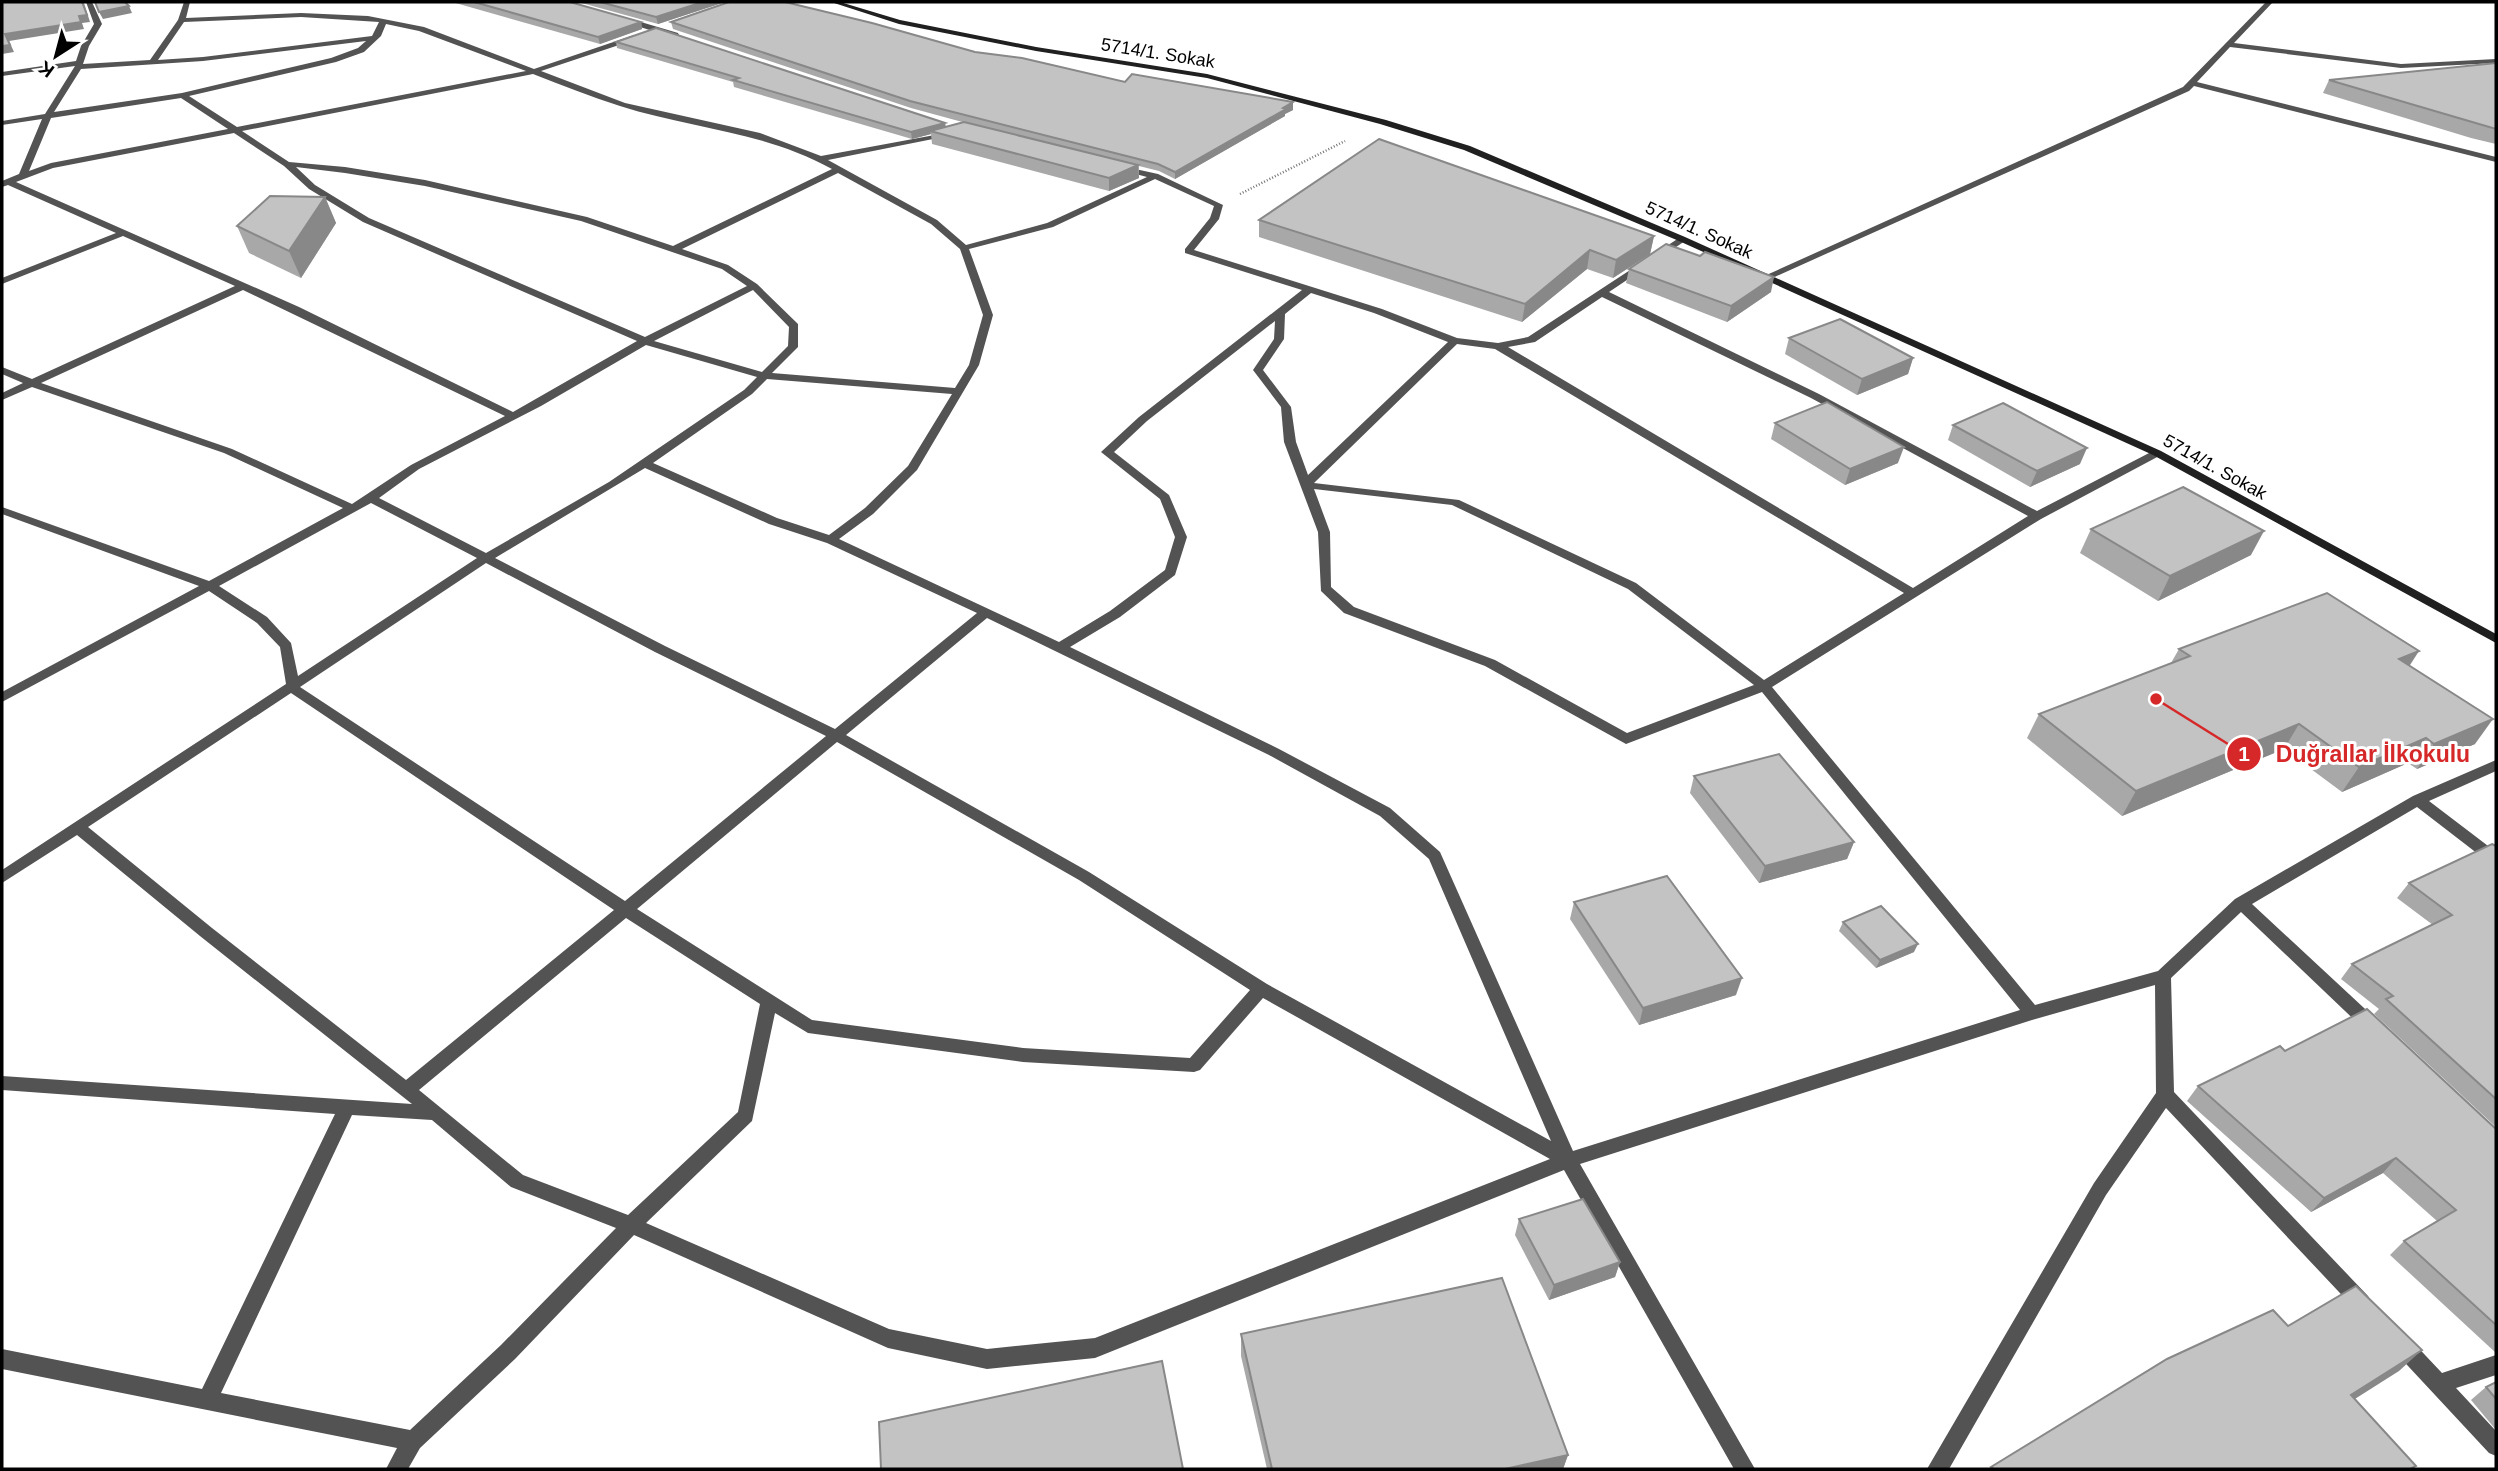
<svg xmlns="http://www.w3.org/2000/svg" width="2498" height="1471" font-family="Arial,sans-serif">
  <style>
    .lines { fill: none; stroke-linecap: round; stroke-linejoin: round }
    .path { stroke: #757575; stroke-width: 2.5; stroke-dasharray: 1 2; stroke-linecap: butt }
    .street { fill: #535353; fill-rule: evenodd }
    .secondary { fill: #202020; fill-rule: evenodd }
    .wall { fill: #a8a8a8 }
    .shaded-wall { fill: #888 }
    .building { fill: #c3c3c3; stroke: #888; stroke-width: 2 }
    .labels { text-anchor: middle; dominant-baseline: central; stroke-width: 6; stroke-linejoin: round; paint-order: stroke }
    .far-street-label { font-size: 18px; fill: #000; stroke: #fff }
    .leader { fill: none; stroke: #d62828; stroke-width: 2.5 }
    .callout-dot { fill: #d62828; stroke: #fff; stroke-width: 2.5 }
    .mark-label { font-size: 21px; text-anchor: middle; font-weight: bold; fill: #fff }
    .callout-label { font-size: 23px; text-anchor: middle; font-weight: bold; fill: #d62828; stroke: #fff; stroke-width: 6; stroke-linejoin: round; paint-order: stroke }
  </style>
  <rect width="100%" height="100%" fill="#fff"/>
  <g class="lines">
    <polyline class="path" points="1240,194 1345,141"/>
    <g class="street">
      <path d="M86 2H92L102 24 89 46 83 64 150 60 178 20 184 2H190L186 18 301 13 368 16 424 27 534 69 634 35H637V39L541 71 625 103 760 133 821 156 951 132V136H948L828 160 937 220 966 245 1047 223 1147 177 1117 169V165L1158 174 1223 205 1219 219 1194 250 1382 309 1457 338 1498 343 1528 337 1682 236 1687 239 1685 241 1609 292 1819 394 2037 511 2153 451H2161V455L2041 519 1772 687 2035 1005 2158 971 2235 899 2413 796 2496 760V771L2429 801 2496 852V866L2491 864 2417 807 2252 904 2378 1021 2380 1026 2378 1031 2372 1033 2366 1031 2241 912 2171 978 2174 1092 2368 1296 2371 1302 2368 1308 2361 1311 2354 1308 2166 1108 2106 1195 1949 1469H1927L2094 1183 2156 1093 2155 985 2032 1020 1580 1164 1755 1469H1734L1564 1170 1095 1358 987 1369 888 1348 634 1235 515 1359 420 1448 408 1469H386L397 1448 2 1369V1349L202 1389 335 1114 2 1090V1076L412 1104 200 936 77 835 2 883V870L286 684 280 647 257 623 209 591 2 702V692L199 586 2 514V507L209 581 343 508 224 453 32 387 2 400V393L23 383 2 374V367L32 379 235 286 123 236 2 284V278L116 233 8 185 2 187V181L19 174 42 119 2 125V121L45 114 75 66 2 76V72L76 61 81 46 94 24ZM301 17 379 22 372 36 203 57 158 60 184 22ZM386 24 419 31 526 71 237 127 189 96 336 62 364 52 381 36ZM366 41 358 48 331 58 182 93 54 112 81 69 203 61ZM533 74C562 85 591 97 620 106 692 129 763 131 832 169L673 246 587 217 425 180 345 167 289 162 242 131ZM181 98 228 129 51 163 29 171 51 118ZM234 133 284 166 309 189 363 222 637 341 513 412 299 307 16 182 53 168ZM296 167 345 173 425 186 581 221 722 269 747 286 645 337 369 218 315 185ZM838 173 931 224 960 249 983 315 969 365 955 388 772 373 798 347V324L757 284 728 265 682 249ZM1155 179 1214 206 1210 218 1185 249V253L1302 290 1139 417 1101 452 1160 499 1175 537 1165 570 1110 611 1059 642 839 539 873 514 917 470 979 365 993 315 969 249 1053 227ZM243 290 505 416 411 465 352 504 232 449 41 383ZM753 290 789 327 788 346 762 372 654 341ZM1311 293 1374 313 1448 342 1308 475 1296 442 1291 407 1263 370 1284 339 1285 314ZM1602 297 1811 398 2028 516 1913 588 1508 347 1535 342ZM1275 321 1274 339 1253 370 1281 407 1284 442 1318 532 1321 591 1344 613 1485 666 1626 744 1762 692 2020 1010 1573 1151 1440 852 1390 808 1279 749 1070 647 1120 617 1175 575 1187 537 1169 495 1114 452 1147 421ZM1457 344 1495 349 1904 593 1764 680 1636 583 1459 500 1314 483ZM646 345 757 377 744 390 609 482 486 553 379 498 419 469 541 406ZM767 379 952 394 908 466 865 508 829 535 777 518 653 463 752 394ZM645 468 769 524 827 543 977 613 835 729 665 646 495 558ZM1314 489 1452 505 1628 589 1754 685 1627 733 1495 660 1354 607 1331 587 1330 532ZM371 503 477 558 298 676 291 643 267 617 219 586ZM486 563 655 652 826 736 625 901 300 687ZM987 618 1269 755 1380 816 1429 859 1551 1141 1267 984 1089 872 846 735ZM291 693 614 910 406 1080 212 928 88 827ZM837 742 1079 880 1250 990 1190 1058 1023 1048 812 1020 637 909ZM626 918 760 1004 738 1112 628 1215 523 1175 419 1090ZM1263 998 1550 1159 1095 1338 987 1349 889 1329 646 1223 752 1121 775 1013 808 1033 1023 1062 1194 1072 1200 1070ZM352 1115 432 1120 511 1187 616 1228 501 1345 410 1430 221 1393Z"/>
      <polygon points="2266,2 2273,2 2234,43 2401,64 2496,59 2496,63 2401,68 2230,47 2197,82 2496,157 2496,162 2194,86 2189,91 1770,279 1762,277 2183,87"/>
      <polygon points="624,17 678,33 679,35 672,37 621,21"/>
      <polygon points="2402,1335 2409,1338 2442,1373 2496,1355 2496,1375 2456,1388 2496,1431 2496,1456 2489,1453 2395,1352 2392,1345 2395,1338"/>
    </g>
    <polygon class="secondary" points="831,2 840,2 900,20 1036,47 1207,74 1386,120 1470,146 1685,237 2161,451 2496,634 2496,643 2153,455 1679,241 1464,150 1380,124 1207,78 1036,51 899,24"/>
  </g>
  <g class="wall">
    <polygon points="452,2 570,2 641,22 642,29 600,44"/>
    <polygon points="578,2 725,2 658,24"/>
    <polygon points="671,22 975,52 1125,82 1293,102 1293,110 1285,114 1285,116 1175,179 1159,171 1139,166 1139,178 1109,191 932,144 931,134 912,139 734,87 733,82 617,48 616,42 945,123 946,127 966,123 911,108 673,29"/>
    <polygon points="2496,63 2496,144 2471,138 2323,93 2329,80"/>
    <polygon points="325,197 336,223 301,278 249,253 237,226"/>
    <polygon points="1259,220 1654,236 1650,254 1613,278 1587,269 1522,322 1259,237"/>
    <polygon points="1629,269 1771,292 1727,322 1626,283"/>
    <polygon points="1789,338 1913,358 1908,374 1857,395 1785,354"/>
    <polygon points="1775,423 1898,463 1845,485 1771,439"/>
    <polygon points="1953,425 2080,464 2030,487 1948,440"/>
    <polygon points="2091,529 2251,555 2158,601 2080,553"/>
    <polygon points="2179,649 2409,665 2475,744 2417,769 2408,763 2342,792 2284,749 2122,816 2027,738 2039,714 2171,663"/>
    <polygon points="1694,776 1854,842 1847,859 1759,883 1690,793"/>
    <polygon points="2496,846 2496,1127 2374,1014 2379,1009 2341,979 2352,964 2433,925 2397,898 2409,883"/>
    <polygon points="1574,902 1736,995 1639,1025 1570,919"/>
    <polygon points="1843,922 1914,952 1876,968 1839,931"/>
    <polygon points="2285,1051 2496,1129 2496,1353 2390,1255 2404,1241 2437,1221 2383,1173 2311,1212 2187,1101 2198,1086"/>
    <polygon points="1519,1219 1620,1262 1615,1277 1549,1300 1515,1235"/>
    <polygon points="1241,1334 1568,1455 1563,1469 1267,1469 1241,1356"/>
    <polygon points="2496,1382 2496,1430 2471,1400 2486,1387"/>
  </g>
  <g class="shaded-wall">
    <polygon points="82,2 84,2 84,3 90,22 82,23 84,29 9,41 14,52 2,54 2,46 5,34 79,16"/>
    <polygon points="703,2 725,2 658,24 656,17"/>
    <polygon points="129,6 132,13 103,19 99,12"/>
    <polygon points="641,22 642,29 600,44 598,37"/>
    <polygon points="1293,102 1293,110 1285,114 1285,116 1175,179 1175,172"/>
    <polygon points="945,123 946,130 930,131 931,134 912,139 911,132"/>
    <polygon points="1138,165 1139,178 1109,191 1109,178"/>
    <polygon points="325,197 336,223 301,278 289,251"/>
    <polygon points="1654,236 1650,254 1613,278 1616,260"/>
    <polygon points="1590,250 1587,269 1522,322 1525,304"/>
    <polygon points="1774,277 1771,292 1727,322 1731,306"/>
    <polygon points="1913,358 1908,374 1857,395 1862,379"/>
    <polygon points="1904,447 1898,463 1845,485 1850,469"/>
    <polygon points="2087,448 2080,464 2030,487 2037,471"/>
    <polygon points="2264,531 2251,555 2158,601 2170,576"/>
    <polygon points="2419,651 2403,676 2399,659"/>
    <polygon points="2493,719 2475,744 2417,769 2434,744"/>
    <polygon points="2299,724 2284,749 2122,816 2136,791"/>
    <polygon points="2426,738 2408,763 2342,792 2359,767"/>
    <polygon points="1854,842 1847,859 1759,883 1765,866"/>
    <polygon points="1918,944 1914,952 1876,968 1880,960"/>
    <polygon points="1742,978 1736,995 1639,1025 1643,1008"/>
    <polygon points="2396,1158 2383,1173 2311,1212 2324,1198"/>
    <polygon points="1620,1262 1615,1277 1549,1300 1554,1285"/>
    <polygon points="2422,1350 2399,1371 2328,1416 2351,1395"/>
    <polygon points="1568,1455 1563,1469 1505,1469"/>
  </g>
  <g class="building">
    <polygon points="2,2 82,2 87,15 79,16 81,22 5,34 10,45 2,46"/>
    <polygon points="95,2 125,2 129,6 99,12"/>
    <polygon points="474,2 570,2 641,22 598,37"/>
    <polygon points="600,2 703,2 656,17"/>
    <polygon points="729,2 785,2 872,23 975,52 1022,58 1125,82 1132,74 1293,102 1283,108 1286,109 1175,172 1158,164 910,101 671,22"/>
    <polygon points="656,28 945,123 911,132 733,80 739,78 616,42"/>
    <polygon points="2496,63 2496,129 2479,124 2329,80"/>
    <polygon points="964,122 1138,165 1109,178 930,131"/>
    <polygon points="1379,139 1654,236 1616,260 1590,250 1525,304 1259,220"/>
    <polygon points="270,196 325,197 289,251 237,226"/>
    <polygon points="1666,244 1700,256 1705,252 1774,277 1731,306 1629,269"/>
    <polygon points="1840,319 1913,358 1862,379 1789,338"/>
    <polygon points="1827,402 1904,447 1850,469 1775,423"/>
    <polygon points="2003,403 2087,448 2037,471 1953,425"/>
    <polygon points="2183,487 2264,531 2170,576 2091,529"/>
    <polygon points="2327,593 2419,651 2399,659 2493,719 2434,744 2426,738 2359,767 2299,724 2136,791 2039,714 2190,656 2179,649"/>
    <polygon points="1779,754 1854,842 1765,866 1694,776"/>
    <polygon points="2492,844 2496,846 2496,1099 2386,999 2393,996 2352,964 2452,915 2409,883"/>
    <polygon points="1667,876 1742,978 1643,1008 1574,902"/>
    <polygon points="1881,906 1918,944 1880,960 1843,922"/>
    <polygon points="2367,1009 2496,1129 2496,1325 2404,1241 2456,1210 2396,1158 2324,1198 2198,1086 2280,1046 2285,1051"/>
    <polygon points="1583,1199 1620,1262 1554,1285 1519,1219"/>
    <polygon points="1502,1278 1568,1455 1505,1469 1272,1469 1241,1334"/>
    <polygon points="2356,1286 2422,1350 2351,1395 2416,1466 2410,1469 1994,1469 1991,1467 2167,1359 2273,1310 2288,1326"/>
    <polygon points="1162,1361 1183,1469 881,1469 879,1422"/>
    <polygon points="2496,1382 2496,1399 2486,1387"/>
  </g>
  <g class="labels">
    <g class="far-street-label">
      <text transform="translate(1158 53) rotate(9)">5714/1. Sokak</text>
      <text transform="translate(1699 230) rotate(24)">5714/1. Sokak</text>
      <text transform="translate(2215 467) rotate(29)">5714/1. Sokak</text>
    </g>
  </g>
  <path class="leader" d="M2156 699L2244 754"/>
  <g class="callout-dot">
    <circle cx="2156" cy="699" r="7"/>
    <circle cx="2244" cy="754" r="18"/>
  </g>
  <g class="mark-label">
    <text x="2244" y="761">1</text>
  </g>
  <g class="callout-label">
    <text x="2373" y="762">Duğrallar İlkokulu</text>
  </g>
  <rect width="2498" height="1471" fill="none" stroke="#000000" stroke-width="7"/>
  <g transform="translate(56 56) rotate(216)" stroke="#ffffff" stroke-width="5" paint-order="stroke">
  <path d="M0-5L12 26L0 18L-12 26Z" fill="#000000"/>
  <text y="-10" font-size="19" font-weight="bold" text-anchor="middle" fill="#000000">K</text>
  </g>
</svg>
